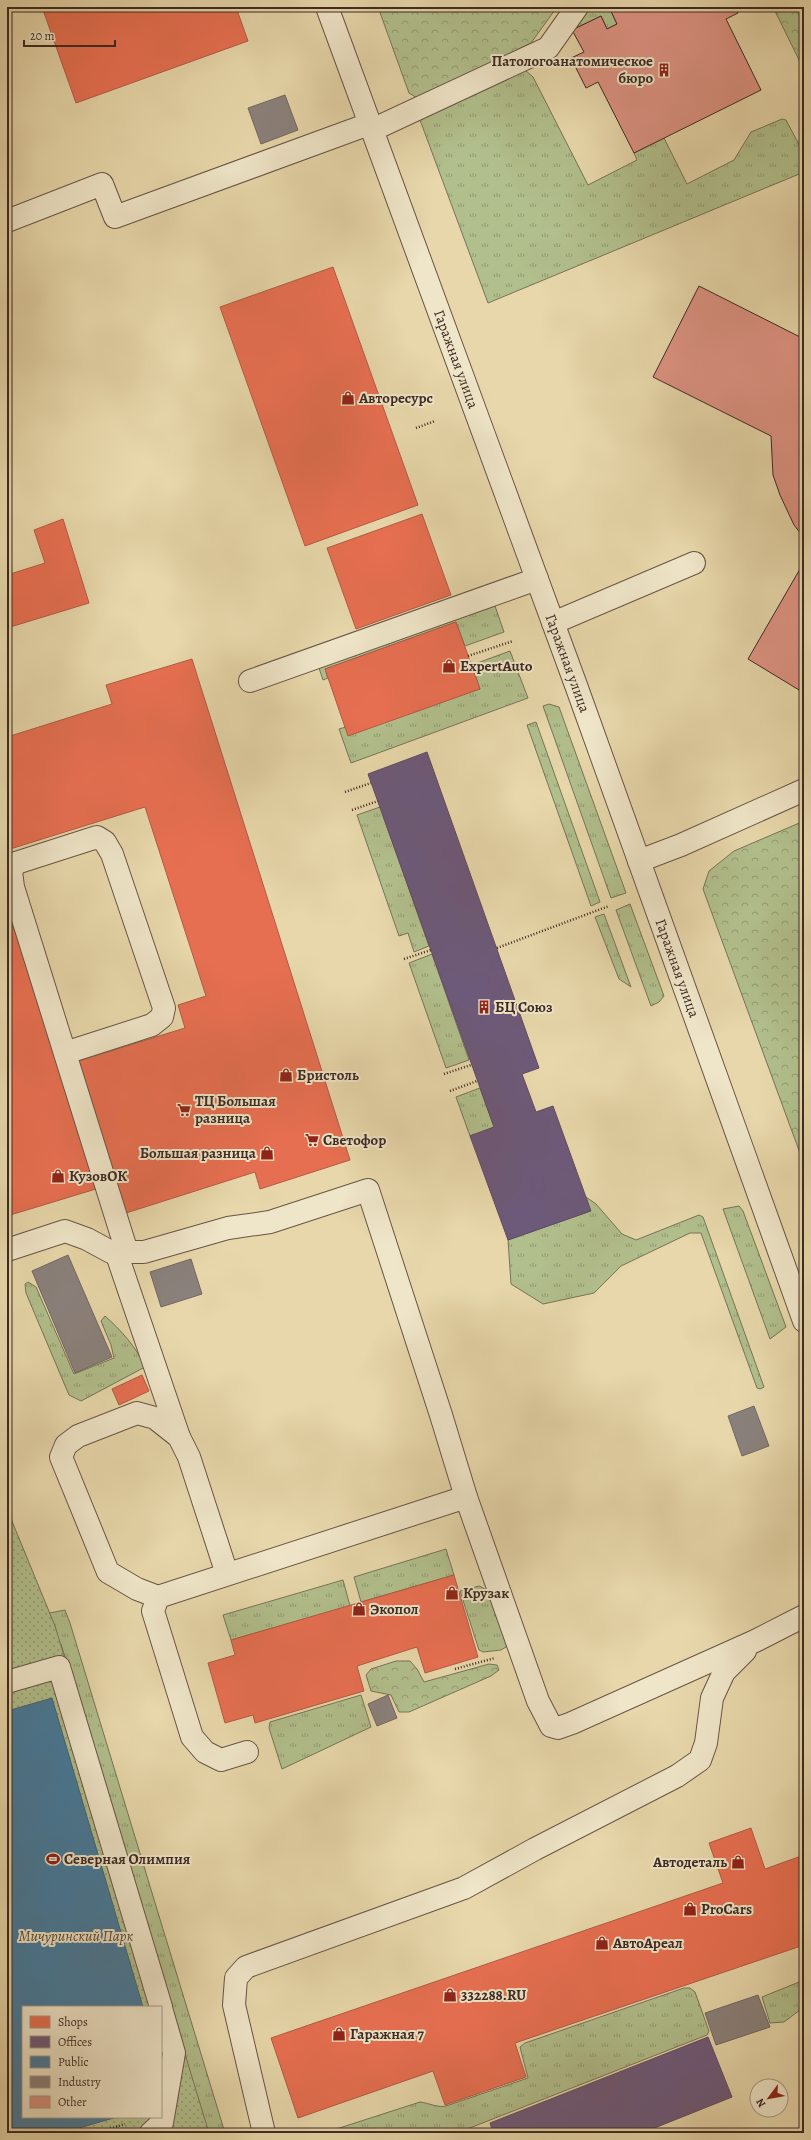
<svg xmlns="http://www.w3.org/2000/svg" width="811" height="2140" font-family="Alegreya,serif">
  <style>
    .grass { fill: url(#grass-tufts); stroke: #777458 }
    .forest { fill: url(#forest-crowns); stroke: #777458 }
    .park { fill: url(#park-dots); stroke: #777458; fill-rule: evenodd }
    .shops { fill: #e76f51; stroke: #b45a44 }
    .offices { fill: #6d597a; stroke: #5f4b60 }
    .public { fill: #457b9d; stroke: #436379 }
    .industry { fill: #8a817c; stroke: #736762 }
    .building { fill: #dd9383; stroke: #3d2a24 }
    .lines { fill: none; stroke-linecap: round; stroke-linejoin: round }
    .minor-casing { stroke: #685546; stroke-width: 24 }
    .path { stroke: #3d2a24; stroke-width: 2.5; stroke-dasharray: 1 2; stroke-linecap: butt }
    .minor { stroke: #efe5c8; stroke-width: 22 }
    .labels { text-anchor: middle; dominant-baseline: central; stroke-width: 4; stroke-linejoin: round; paint-order: stroke }
    .poi-label { font-size: 15px; font-weight: bold; fill: #3d2a24; stroke: #efe5c8; text-anchor: start }
    .street-label { font-size: 15px; fill: #3d2a24; stroke: #efe5c8 }
    .park-label { font-size: 15px; font-style: italic; fill: #544839; stroke: #efe5c8 }
  </style>
  <defs>
    <pattern id="grass-tufts" width="24" height="20" patternUnits="userSpaceOnUse"><rect width="24" height="20" fill="#b1bf8c"/><path d="M3 7l-1-3M5 7V3M7 7l1-3M15 17l-1-3M17 17v-4M19 17l1-3" fill="none" stroke="#919b72"/></pattern>
    <pattern id="forest-crowns" width="20" height="18" patternUnits="userSpaceOnUse"><rect width="20" height="18" fill="#b1bf8c"/><path d="M2 6a3 3 0 1 1 6 0M12 15a3 3 0 1 1 6 0" fill="none" stroke="#919b72"/></pattern>
    <pattern id="park-dots" width="8" height="8" patternUnits="userSpaceOnUse"><rect width="8" height="8" fill="#b1bf8c"/><path d="M2 2h.1M6 6h.1" fill="none" stroke="#919b72" stroke-width="1.8" stroke-linecap="round"/></pattern>
  </defs>
  <rect width="100%" height="100%" fill="#e7d7aa"/>
  <filter id="stains"><feTurbulence type="fractalNoise" baseFrequency=".005" numOctaves="4"/><feColorMatrix values="0 0 0 0 .2 0 0 0 0 .09 0 0 0 0 .02 0 0 0 .5 -.17"/></filter>
  <radialGradient id="worn" r=".72"><stop offset=".6" stop-color="#630" stop-opacity="0"/><stop offset="1" stop-color="#630" stop-opacity=".3"/></radialGradient>
  <g class="grass">
    <polygon points="590,7 609,7 617,24 607,29 601,16 572,30 569,23"/>
    <polygon points="525,70 533,77 588,185 637,160 634,153 664,138 687,184 734,160 751,132 782,119 786,120 804,154 804,172 488,303 420,120 422,117"/>
    <polygon points="495,606 504,632 465,646 456,622 325,669 328,678 323,680 319,668"/>
    <polygon points="510,651 528,698 351,763 339,729 480,689 472,665"/>
    <polygon points="549,704 559,707 626,893 611,898 543,706"/>
    <polygon points="536,722 600,902 591,906 527,725"/>
    <polygon points="380,807 429,946 414,952 408,933 399,936 357,815"/>
    <polygon points="630,904 664,996 659,1002 651,1006 616,910"/>
    <polygon points="604,914 631,987 619,979 595,917"/>
    <polygon points="432,954 469,1060 446,1068 409,963"/>
    <polygon points="480,1088 494,1127 470,1136 456,1097"/>
    <polygon points="586,1197 596,1204 622,1234 636,1240 699,1215 703,1217 764,1387 760,1389 757,1388 701,1233 690,1233 621,1266 594,1293 543,1304 511,1284 508,1240 590,1211"/>
    <polygon points="739,1206 743,1211 786,1327 770,1339 723,1209"/>
    <path d="M28 1282 36 1287 74 1374 114 1358 111 1345 101 1321 105 1316C120 1329 138 1349 145 1367L81 1401 69 1395 26 1293 25 1284Z"/>
    <polygon points="446,1549 454,1575 361,1602 354,1577"/>
    <polygon points="343,1580 350,1606 231,1640 223,1615"/>
    <path d="M479 1586C497 1592 501 1625 507 1643L506 1647 501 1650 483 1652 479 1650 460 1591Z"/>
    <polygon points="65,1610 70,1623 225,2133 170,2133 183,2053 61,1644 24,1618"/>
    <polygon points="361,1695 371,1727 282,1769 269,1728 270,1722"/>
    <polygon points="804,1980 804,2007 784,2022 770,2023 762,1997"/>
    <path d="M684 1988H690L695 1992 709 2031 707 2035 457 2133H324L420 2102C428 2103 439 2108 446 2106L528 2078 520 2047 525 2043Z"/>
  </g>
  <g class="forest">
    <polygon points="378,7 557,7 531,43 417,98 409,93"/>
    <polygon points="773,7 804,7 804,70"/>
    <polygon points="804,821 804,1164 703,889 709,871 734,851"/>
    <polygon points="396,1661 410,1661 417,1669 424,1682 489,1664 497,1665 499,1670 491,1676 409,1712 399,1712 391,1695 371,1691 366,1675 371,1669"/>
  </g>
  <path class="park" d="M7 1509 55 1626 209 2133H7ZM23 2007H161V2117H23Z"/>
  <g class="shops">
    <polygon points="42,7 236,7 248,41 76,103"/>
    <polygon points="333,267 418,505 305,546 220,307"/>
    <polygon points="422,514 451,595 356,629 327,548"/>
    <polygon points="63,519 89,603 7,628 7,575 45,563 34,530"/>
    <polygon points="456,622 480,689 348,736 325,669"/>
    <polygon points="192,659 350,1160 260,1189 255,1172 126,1213 78,1061 185,1028 178,1005 206,996 145,807 7,850 7,737 112,704 106,685"/>
    <polygon points="7,898 96,1189 7,1216"/>
    <polygon points="142,1375 149,1391 119,1405 112,1389"/>
    <polygon points="454,1575 478,1657 425,1673 417,1647 357,1666 364,1691 255,1723 253,1715 225,1723 208,1663 235,1655 231,1640"/>
    <polygon points="751,1828 765,1869 804,1855 804,1945 515,2043 526,2077 445,2105 433,2071 298,2118 271,2038 723,1883 709,1843"/>
  </g>
  <g class="offices">
    <polygon points="427,752 539,1068 522,1074 536,1112 553,1106 591,1211 508,1240 470,1136 494,1127 368,774"/>
    <polygon points="708,2037 732,2097 642,2133 493,2133 490,2123"/>
  </g>
  <polygon class="public" points="52,1698 143,2007 23,2007 23,2117 117,2117 62,2133 7,2133 7,1711"/>
  <g class="industry">
    <polygon points="285,95 298,130 261,144 248,108"/>
    <polygon points="68,1255 112,1357 75,1373 32,1271"/>
    <polygon points="191,1259 202,1294 161,1307 150,1272"/>
    <polygon points="754,1406 769,1446 742,1456 728,1416"/>
    <polygon points="388,1695 397,1718 377,1726 368,1704"/>
    <polygon points="758,1995 770,2027 716,2045 705,2013"/>
  </g>
  <g class="building">
    <polygon points="609,7 735,7 738,13 726,19 761,90 634,153 598,82 586,88 571,58 584,52 572,30 601,16 607,29 617,24"/>
    <polygon points="699,286 804,339 804,538 794,525 780,495 773,475 771,436 653,377"/>
    <polygon points="804,562 804,693 748,659"/>
  </g>
  <g class="lines">
    <g class="minor-casing">
      <g id="minor">
        <path id="s1" d="M327 7 577 688 804 1321"/>
        <polyline points="372,130 548,48 577,7"/>
        <polyline points="7,221 102,184 115,217 369,124"/>
        <polyline points="553,623 694,563"/>
        <polyline points="250,681 537,579"/>
        <polyline points="639,861 681,845 804,790"/>
        <polyline points="65,1053 152,1025 162,1017 164,1008 112,854 105,842 97,837 16,863 11,871 13,887 127,1252"/>
        <polyline points="7,1250 65,1231 87,1239 111,1252 144,1252 228,1228 270,1222 368,1190 441,1415 466,1497"/>
        <polyline points="116,1252 179,1437"/>
        <polyline points="158,1597 137,1589 108,1572 61,1457 66,1445 78,1436 137,1413 155,1418 179,1437 189,1457 227,1574"/>
        <polyline points="7,1682 59,1667 161,2007"/>
        <polyline points="247,1752 221,1760 205,1752 192,1737 153,1611 158,1597 466,1497 538,1701 551,1726 558,1728 572,1723 755,1641 804,1616"/>
        <polyline points="151,2133 162,2123 174,2053 161,2008"/>
        <polyline points="264,2133 234,2005 236,1978 246,1967 464,1888 535,1849 677,1776 700,1760 706,1743 712,1698 724,1672 745,1651"/>
      </g>
    </g>
    <g class="path">
      <polyline points="416,428 435,421"/>
      <polyline points="468,656 513,641"/>
      <polyline points="345,792 371,783"/>
      <polyline points="352,810 378,801"/>
      <polyline points="497,948 609,906"/>
      <polyline points="404,959 431,950"/>
      <polyline points="444,1074 471,1065"/>
      <polyline points="450,1091 477,1081"/>
      <polyline points="455,1669 495,1658"/>
      <polyline points="96,2133 125,2124"/>
    </g>
    <use href="#minor" class="minor"/>
  </g>
  <defs>
    <g id="building-bare" transform="scale(1.08)"><path d="M-4-6H4V6H1V3H-1V6H-4ZM-2.5-4.3h1.7v1.8h-1.7ZM.8-4.3h1.7v1.8H.8ZM-2.5-1h1.7V.8h-1.7ZM.8-1h1.7V.8H.8Z" fill="#8f2418" stroke="#efe5c8" stroke-width="2.5" paint-order="stroke"/></g>
    <g id="shop-bare" transform="scale(1.08)"><path d="M-5-2.5h2.3a2.7 3.5 0 0 1 5.4 0H5L5.5 6h-11ZM-1.5-2.5h3a1.5 2.3 0 0 0-3 0Z" fill="#8f2418" stroke="#efe5c8" stroke-width="2.5" paint-order="stroke"/></g>
    <g id="supermarket-bare" transform="scale(1.08)"><path d="M-6-5.5h2.5l.6 2H6L4.5 2H-2.5L-4.4-4H-6ZM-1.5 3.2a1.3 1.3 0 1 0 .1 0ZM3 3.2a1.3 1.3 0 1 0 .1 0Z" fill="#8f2418" stroke="#efe5c8" stroke-width="2.5" paint-order="stroke"/></g>
    <g id="stadium-bare" transform="scale(1.08)"><path d="M0-5a6.5 5 0 1 0 0 10a6.5 5 0 1 0 0-10ZM-3.5-1.8h7v3.6h-7Z" fill="#8f2418" stroke="#efe5c8" stroke-width="2.5" paint-order="stroke"/></g>
  </defs>
  <g fill-rule="evenodd">
    <use href="#building-bare" x="664" y="70"/>
    <use href="#shop-bare" x="348" y="398"/>
    <use href="#shop-bare" x="449" y="666"/>
    <use href="#building-bare" x="484" y="1007"/>
    <use href="#shop-bare" x="286" y="1075"/>
    <use href="#supermarket-bare" x="184" y="1110"/>
    <use href="#supermarket-bare" x="312" y="1140"/>
    <use href="#shop-bare" x="267" y="1153"/>
    <use href="#shop-bare" x="58" y="1176"/>
    <use href="#shop-bare" x="452" y="1593"/>
    <use href="#shop-bare" x="359" y="1609"/>
    <use href="#stadium-bare" x="53" y="1859"/>
    <use href="#shop-bare" x="738" y="1862"/>
    <use href="#shop-bare" x="690" y="1909"/>
    <use href="#shop-bare" x="602" y="1943"/>
    <use href="#shop-bare" x="450" y="1995"/>
    <use href="#shop-bare" x="339" y="2034"/>
  </g>
  <g class="labels">
    <g class="poi-label">
      <text x="653" y="61" text-anchor="end">Патологоанатомическое<tspan x="653" dy="17">бюро</tspan></text>
      <text x="359" y="398">Авторесурс</text>
      <text x="460" y="666">ExpertAuto</text>
      <text x="495" y="1007">БЦ Союз</text>
      <text x="297" y="1075">Бристоль</text>
      <text x="195" y="1101">ТЦ Большая<tspan x="195" dy="17">разница</tspan></text>
      <text x="323" y="1140">Светофор</text>
      <text x="256" y="1153" text-anchor="end">Большая разница</text>
      <text x="69" y="1176">КузовОК</text>
      <text x="463" y="1593">Крузак</text>
      <text x="370" y="1609">Экопол</text>
      <text x="64" y="1859">Северная Олимпия</text>
      <text x="727" y="1862" text-anchor="end">Автодеталь</text>
      <text x="701" y="1909">ProCars</text>
      <text x="613" y="1943">АвтоАреал</text>
      <text x="461" y="1995">332288.RU</text>
      <text x="350" y="2034">Гаражная 7</text>
    </g>
    <g class="street-label">
      <text stroke="none"><textPath href="#s1" startOffset="375">Гаражная улица</textPath></text>
      <text stroke="none"><textPath href="#s1" startOffset="699">Гаражная улица</textPath></text>
      <text stroke="none"><textPath href="#s1" startOffset="1023">Гаражная улица</textPath></text>
    </g>
    <g class="park-label">
      <text x="76" y="1936">Мичуринский Парк</text>
    </g>
  </g>
  <rect width="811" height="2140" fill="none" stroke="#e7d7aa" stroke-width="24"/>
  <rect x="8" y="8" width="795" height="2124" fill="none" stroke="#3d2a24" stroke-width="2"/>
  <rect x="12" y="12" width="787" height="2116" fill="none" stroke="#3d2a24"/>
  <rect x="22" y="2006" width="140" height="112" fill="#efe5c8" stroke="#a89a86"/>
  <rect x="30" y="2016" width="20" height="12" fill="#e76f51" stroke="#a89a86"/>
  <text x="58" y="2026" font-size="12" fill="#3d2a24">Shops</text>
  <rect x="30" y="2036" width="20" height="12" fill="#6d597a" stroke="#a89a86"/>
  <text x="58" y="2046" font-size="12" fill="#3d2a24">Offices</text>
  <rect x="30" y="2056" width="20" height="12" fill="#457b9d" stroke="#a89a86"/>
  <text x="58" y="2066" font-size="12" fill="#3d2a24">Public</text>
  <rect x="30" y="2076" width="20" height="12" fill="#8a817c" stroke="#a89a86"/>
  <text x="58" y="2086" font-size="12" fill="#3d2a24">Industry</text>
  <rect x="30" y="2096" width="20" height="12" fill="#dd9383" stroke="#a89a86"/>
  <text x="58" y="2106" font-size="12" fill="#3d2a24">Other</text>
  <g transform="translate(769 2098) rotate(238)"><circle r="19" fill="#efe5c8" stroke="#a89a86"/>
  <path d="M0-3L7 15L0 10L-7 15Z" fill="#8f2418"/>
  <text y="-6" font-size="11" font-weight="bold" text-anchor="middle" fill="#3d2a24">N</text>
  </g>
  <path d="M24 40v6h91v-6" fill="none" stroke="#3d2a24" stroke-width="2"/>
  <text x="30" y="40" font-size="12" fill="#3d2a24" stroke="#efe5c8" stroke-width="3" paint-order="stroke">20 m</text>
  <rect width="100%" height="100%" filter="url(#stains)"/>
  <rect width="100%" height="100%" fill="url(#worn)"/>
</svg>
